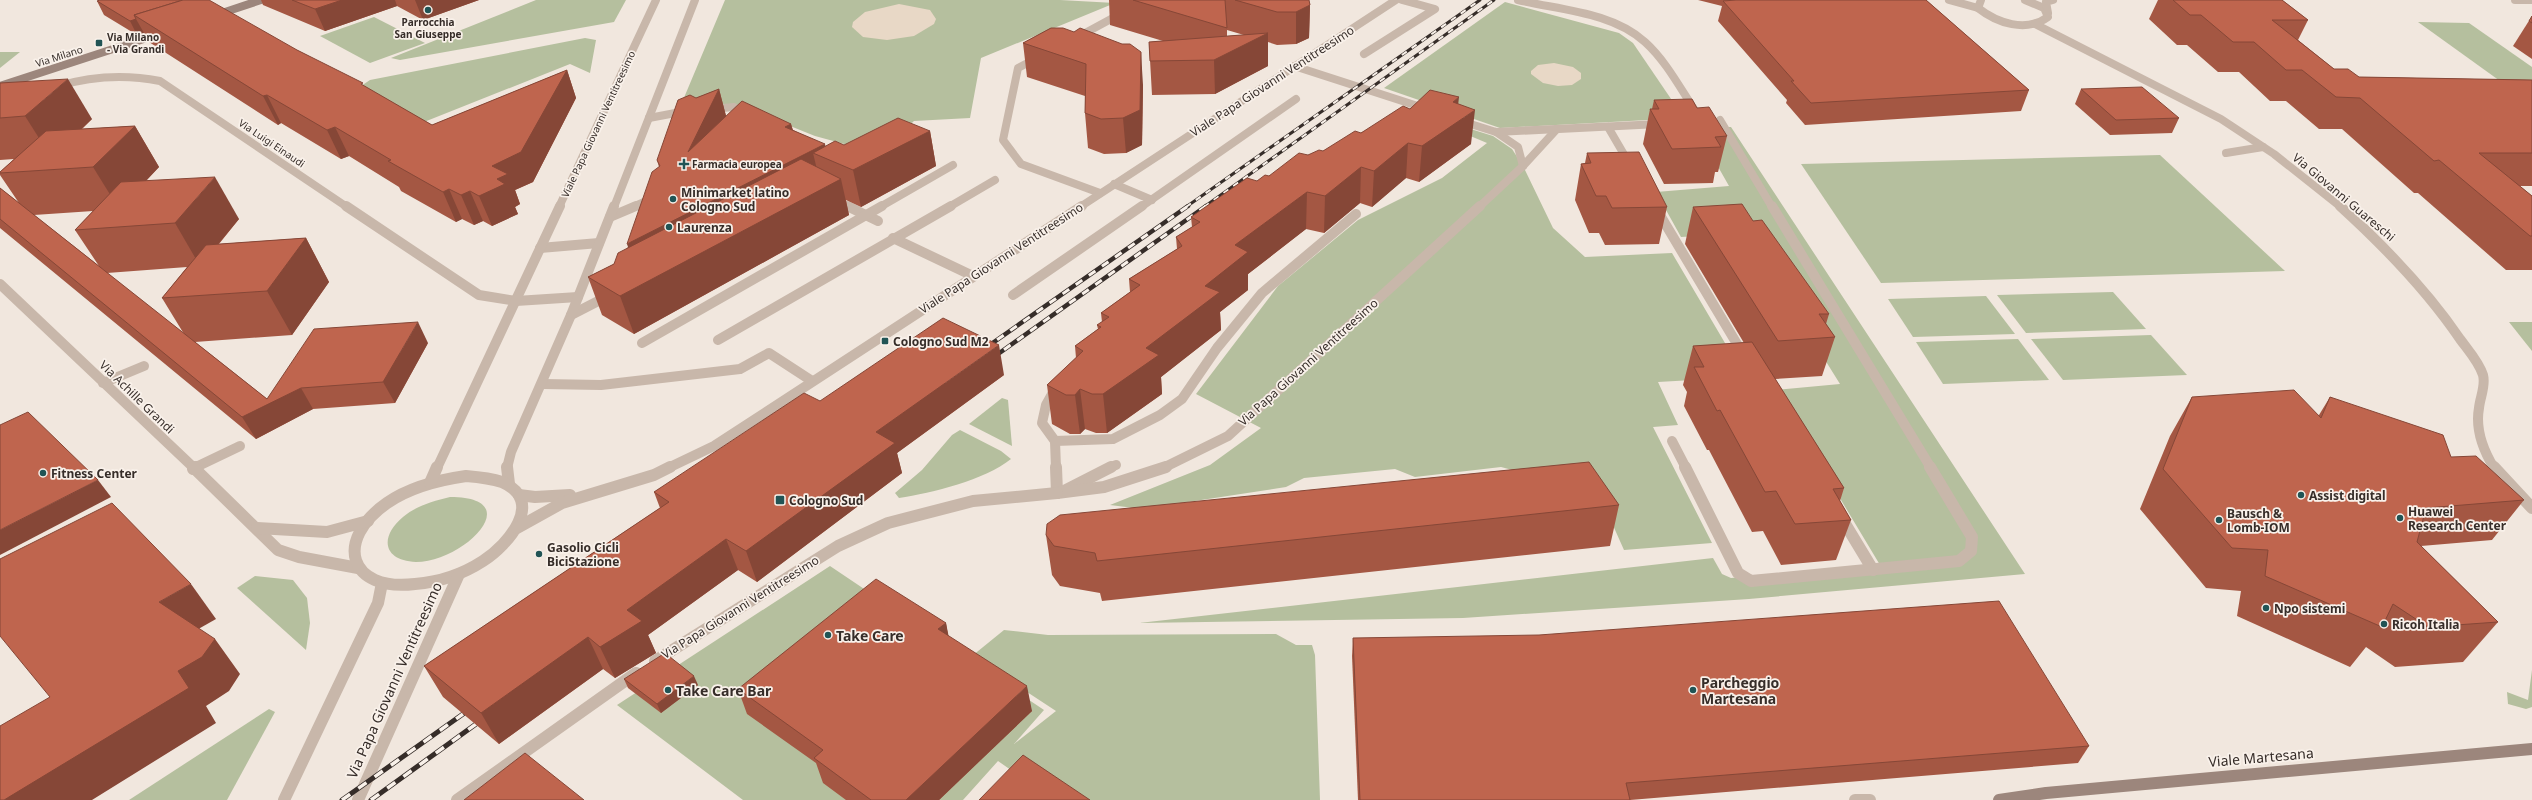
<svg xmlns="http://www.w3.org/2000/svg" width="2532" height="800" font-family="'Noto Sans',sans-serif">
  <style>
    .green { fill: #b5bf9e }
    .plaza { fill: #e8d8c6 }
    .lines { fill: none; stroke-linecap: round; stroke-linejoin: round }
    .lane-far2 { stroke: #c8b7aa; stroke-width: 8 }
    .lane-far1 { stroke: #c8b7aa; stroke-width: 10 }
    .lane { stroke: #c8b7aa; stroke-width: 12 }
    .street-far2 { stroke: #c8b7aa; stroke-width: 8 }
    .street-far1 { stroke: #c8b7aa; stroke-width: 10 }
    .street { stroke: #c8b7aa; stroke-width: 12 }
    .secondary-far1 { stroke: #9c867c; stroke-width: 8 }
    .secondary { stroke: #9c867c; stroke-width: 12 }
    .rail-far2-casing { stroke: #362d29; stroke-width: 3 }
    .rail-far1-casing { stroke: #362d29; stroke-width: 4.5 }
    .rail-casing { stroke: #362d29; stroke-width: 5 }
    .rail-far2 { stroke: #f9f1ea; stroke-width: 2; stroke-dasharray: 6; stroke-linecap: butt }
    .rail-far1 { stroke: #f9f1ea; stroke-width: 3; stroke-dasharray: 8; stroke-linecap: butt }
    .rail { stroke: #f9f1ea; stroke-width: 3.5; stroke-dasharray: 10; stroke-linecap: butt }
    .wall { fill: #a45743; fill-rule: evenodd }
    .shaded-wall { fill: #864737 }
    .building { fill: #bf654e; stroke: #864737 }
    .poi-dot { fill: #215455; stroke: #f9f1ea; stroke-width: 1.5 }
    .labels { text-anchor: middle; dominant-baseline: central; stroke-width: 3.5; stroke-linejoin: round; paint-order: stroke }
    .far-poi-label { font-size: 10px; font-weight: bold; fill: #362d29; stroke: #f9f1ea; text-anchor: start }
    .far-street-label { font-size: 10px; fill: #362d29; stroke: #f9f1ea }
    .street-label { font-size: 12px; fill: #362d29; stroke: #f9f1ea }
    .poi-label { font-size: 12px; font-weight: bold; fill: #362d29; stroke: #f9f1ea; text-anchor: start }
    .near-poi-label { font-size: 14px; font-weight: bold; fill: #362d29; stroke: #f9f1ea; text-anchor: start }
    .near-street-label { font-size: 14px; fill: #362d29; stroke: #f9f1ea }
  </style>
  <rect width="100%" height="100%" fill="#f1e7de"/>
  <g class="green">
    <polygon points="536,0 626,0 614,22 400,60 391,58"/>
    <polygon points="725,0 1060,0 1115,3 981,58 970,118 914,121 900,134 859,148 815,136 745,108 678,112"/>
    <polygon points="1505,2 1619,33 1633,43 1684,118 1500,128 1384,88"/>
    <polygon points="374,17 425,43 370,63 320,36"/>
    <polygon points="2418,22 2469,23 2532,67 2532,104"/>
    <polygon points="585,38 596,40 590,73 570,64 424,122 358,88 370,80"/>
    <polygon points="0,52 20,52 0,68"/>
    <polygon points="1461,126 1493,136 1512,149 1523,166 1553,228 1585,257 1672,253 1745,377 1658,382 1678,425 1653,427 1712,543 1624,550 1587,467 1520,472 1501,467 1415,477 1395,469 1304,478 1286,487 1142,509 1110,505 1210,465 1261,428 1196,394 1278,286 1358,220 1442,178 1487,143 1456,130"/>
    <polygon points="1731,127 2025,574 1749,599 1463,618 1139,623 1713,558 1722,574 1731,578 1880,565 1775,390 1840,384 1746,233 1681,237 1656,192 1729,186 1696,128"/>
    <polygon points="2160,155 2285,271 1881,283 1801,164"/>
    <polygon points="2113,292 2146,329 2026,333 1997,295"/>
    <polygon points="1986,296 2015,334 1913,337 1888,299"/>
    <polygon points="2509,322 2532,322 2532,351"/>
    <polygon points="2151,335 2187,375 2063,380 2031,339"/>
    <polygon points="2018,339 2049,380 1943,384 1916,342"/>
    <polygon points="1002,398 1008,400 1012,446 969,424"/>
    <path d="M960 430 1001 451 1011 459C985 480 932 493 899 498L895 493 922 470 952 435Z"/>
    <path d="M450 497C529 497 464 562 416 562 383 561 379 537 403 517 416 506 433 501 450 497Z"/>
    <polygon points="830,566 1044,710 1014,744 1056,711 972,656 1004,630 1048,635 1276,634 1296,645 1312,645 1315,655 1320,800 1054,800 998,761 963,800 743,800 617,705"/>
    <polygon points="255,576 293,580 307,598 310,623 306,650 237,588"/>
    <polygon points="2532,670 2532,707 2526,709 2508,704 2507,692 2528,700"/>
    <polygon points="269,709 275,712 227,800 129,800"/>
  </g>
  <g class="plaza">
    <polygon points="899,4 930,10 936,19 934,24 914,36 887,40 863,37 852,27 853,22 865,12"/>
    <polygon points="1554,63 1573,67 1581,73 1581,79 1572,85 1558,86 1543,83 1531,74 1531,71 1538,65"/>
  </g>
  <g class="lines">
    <g class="lane-far2">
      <polyline points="1364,54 1435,9 1402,0"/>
      <polyline points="1720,120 1772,207"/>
      <polyline points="1608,127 1629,163"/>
      <polyline points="1496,132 1518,147 1523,166"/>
      <polyline points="2226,153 2263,147"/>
      <polyline points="1114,184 1152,200"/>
      <polyline points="949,207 995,180"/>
      <polyline points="1141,207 1296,99"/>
      <polyline points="1479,207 1523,166 1556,130"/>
    </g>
    <g class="lane-far1">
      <polyline points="1772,206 1931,468"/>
      <polyline points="1657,210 1743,354"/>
      <polyline points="893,238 973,276"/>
      <polyline points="1013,295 1142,206"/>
      <polyline points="718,340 951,206"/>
      <polyline points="103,383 144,366"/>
      <polyline points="543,384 601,385 740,369 769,353 812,381"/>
      <polyline points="1055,389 1046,405 1042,423 1055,441 1056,468"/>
      <polyline points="1055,441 1113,439 1160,415 1182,399 1217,348 1262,293 1356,214"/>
      <polyline points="1672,441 1686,468"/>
      <polyline points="194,468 240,446"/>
      <polyline points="1109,468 1116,465"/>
      <polyline points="1163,468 1228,436 1480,206"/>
    </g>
    <g class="lane">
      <polyline points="1056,467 1057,493"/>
      <polyline points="1685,467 1738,573 1751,581 1959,561 1971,551 1972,537 1930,467"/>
      <polyline points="193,469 196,467"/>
      <polyline points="1064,491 1111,467"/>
      <polyline points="1057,493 1104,487 1166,467"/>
      <polyline points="1841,517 1873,570"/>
      <polyline points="1855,800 1870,800"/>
    </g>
    <g class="street-far2">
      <path d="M1518 0C1560 10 1612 12 1645 42 1665 60 1679 86 1694 109"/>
      <polyline points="1949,0 1978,8"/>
      <path d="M1981 0 1978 8C1997 23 2026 33 2048 17L2044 8 2025 0"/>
      <polyline points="2515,0 2532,0"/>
      <polyline points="2048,13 2046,2 2053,0"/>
      <polyline points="2035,24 2221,119 2274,154 2341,207"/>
      <polyline points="1076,38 1146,0"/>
      <polyline points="1037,58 1018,68 1003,140 1021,164 1100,193"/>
      <polyline points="1294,66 1427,109"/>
      <path d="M58 86C92 76 125 74 160 81L347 207"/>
      <polyline points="712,109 734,107 746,113"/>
      <polyline points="649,118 686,111"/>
      <polyline points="1461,121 1496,132 1659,124"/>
      <polyline points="836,200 849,207"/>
      <polyline points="559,207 656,0"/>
      <polyline points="614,207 695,0"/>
      <polyline points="633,207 653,198"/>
      <polyline points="880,207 953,165"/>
      <polyline points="1080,207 1396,0"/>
    </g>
    <g class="street-far1">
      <polyline points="346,206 479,295 516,301 578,297"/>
      <polyline points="847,206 878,221"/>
      <path d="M2340 206C2384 246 2426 289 2460 339 2468 350 2479 362 2483 375 2486 386 2480 397 2479 408 2475 430 2483 450 2494 468"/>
      <polyline points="610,217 636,206"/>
      <polyline points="540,248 599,243"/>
      <polyline points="0,284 194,468"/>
      <polyline points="571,315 608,296"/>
      <polyline points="642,343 882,206"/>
      <polyline points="437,468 560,206"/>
      <polyline points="507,468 511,452 571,315 614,206"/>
      <polyline points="668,468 714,446 1082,206"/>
    </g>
    <g class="street">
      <polyline points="193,467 278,550 299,557 358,568"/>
      <polyline points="507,467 509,484"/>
      <polyline points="2494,467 2532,508"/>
      <path d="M466 476C478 477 490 478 502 482 546 501 508 545 483 561 463 574 440 582 415 584 348 592 334 540 387 503 410 487 438 480 466 476Z"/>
      <polyline points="430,483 437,467"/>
      <polyline points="519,495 535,497 570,495"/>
      <polyline points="257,528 327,532 368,521"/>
      <polyline points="517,528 562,503 654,475 670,467"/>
      <polyline points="655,661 838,546 888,523 973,501 1057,493"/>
      <polyline points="284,800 378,603 382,583"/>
      <polyline points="358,800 459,574"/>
      <polyline points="457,800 636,673"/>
    </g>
    <g class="secondary-far1">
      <polyline points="216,15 261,0"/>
      <polyline points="0,86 159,34"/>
    </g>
    <polyline class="secondary" points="1999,800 2046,793 2532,749"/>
    <g class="rail-far2-casing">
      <g id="rail-far2">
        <polyline points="1186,207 1480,0"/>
        <polyline points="1204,207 1494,0"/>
      </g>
    </g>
    <g class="rail-far1-casing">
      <g id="rail-far1">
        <polyline points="984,349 1188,206"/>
        <polyline points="991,359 1206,206"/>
      </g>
    </g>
    <g class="rail-casing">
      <g id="rail">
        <polyline points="342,800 463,714"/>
        <polyline points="371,800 476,724"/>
      </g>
    </g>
    <use href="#rail-far2" class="rail-far2"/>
    <use href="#rail-far1" class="rail-far1"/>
    <use href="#rail" class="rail"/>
  </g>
  <g class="wall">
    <polygon points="261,0 479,0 423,20 397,6 325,31 263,5"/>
    <path d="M1109 0H1309L1310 5 1309 38 1296 44 1277 45 1268 42V66L1215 94 1152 95 1149 42 1163 41 1110 25ZM1227 30 1244 35 1227 36Z"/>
    <polygon points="1698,0 1926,0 2029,90 2021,111 1805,125 1786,103 1787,100 1718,21 1722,6"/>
    <polygon points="2158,0 2282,0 2308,20 2298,40 2334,69 2359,77 2532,80 2532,186 2520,186 2532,196 2532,270 2506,270 2418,193 2414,193 2342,129 2319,129 2286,101 2270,101 2239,72 2218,72 2187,45 2177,45 2149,19"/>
    <polygon points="97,1 297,50 365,87 432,125 567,70 576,98 533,182 515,190 520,204 515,207 518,214 492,226 483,221 474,225 462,219 456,222 401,191 399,187 349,156 341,159 281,123 278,125 149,42 144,33 137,35 104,15"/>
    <polygon points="2532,16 2532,59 2513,46"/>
    <polygon points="1051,28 1143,85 1142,145 1126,153 1104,154 1088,148 1085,113 1085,96 1027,77 1023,43"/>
    <path d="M0 83 92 119 82 129 135 126 159 167 146 181 239 219 219 244 306 238 329 282 292 335 195 342 267 399 428 343 395 403 313 409 256 439 0 228V188L19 203 0 175V172L14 159 0 160ZM93 211 75 230 99 266 34 215ZM187 267 162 298 184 334 107 273Z"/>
    <polygon points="719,89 726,116 791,124 793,130 825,146 844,145 930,131 936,166 861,207 846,200 849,215 634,334 602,315 588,277 614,264 628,247 659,167 657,160 696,98"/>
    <polygon points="2081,89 2179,118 2172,133 2110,135 2075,104"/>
    <polygon points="1654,100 1697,108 1727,136 1718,172 1715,172 1713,183 1664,184 1643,144 1650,109 1652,109"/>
    <polygon points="1458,104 1471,144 1419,182 1406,178 1372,207 1360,203 1324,233 1306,229 1248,274 1248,290 1220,312 1221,330 1161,377 1162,394 1107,433 1096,433 1085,429 1080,434 1070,434 1052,424 1047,385 1076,358 1075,346 1098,329 1097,325 1102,322 1101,313 1130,292 1129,279 1177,249 1176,237 1192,227 1191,217 1257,181 1269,176 1308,155 1323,151 1410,109"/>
    <polygon points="1587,153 1667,207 1659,244 1605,245 1599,233 1589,233 1575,200 1581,164 1585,163"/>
    <polygon points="1693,207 1753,221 1829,314 1826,324 1835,337 1822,376 1775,379 1844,488 1840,501 1851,520 1836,560 1781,565 1763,531 1752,532 1709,450 1707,450 1684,406 1687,392 1683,385 1693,346 1744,343 1685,244"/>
    <polygon points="1004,375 897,453 902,473 757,582 738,570 648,635 656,653 615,678 603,669 499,744 443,697 424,666 660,508 654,492 820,401"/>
    <polygon points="2192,397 2319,415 2330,397 2451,457 2524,500 2492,540 2421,546 2498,622 2463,662 2395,667 2366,647 2350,667 2237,616 2241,591 2206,588 2140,509 2170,436"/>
    <polygon points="1619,505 1610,546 1102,601 1100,593 1060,586 1052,575 1046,535"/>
    <polygon points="946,623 948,636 1032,711 939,800 846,800 823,783 816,763 747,714 738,689"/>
    <polygon points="1353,638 2089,746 2078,763 1630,800 1358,800 1352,656"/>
    <polygon points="624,679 698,685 661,713 628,688"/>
  </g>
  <g class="shaded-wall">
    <polygon points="342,0 395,0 397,6 325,31 315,9"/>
    <polygon points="415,0 479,0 423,20"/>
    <polygon points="1310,5 1309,38 1296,44 1296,12"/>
    <polygon points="136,19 144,33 137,35 130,21"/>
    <polygon points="1268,33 1268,66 1215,94 1214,60"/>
    <polygon points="1141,52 1143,85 1142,145 1126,153 1123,118"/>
    <polygon points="567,70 576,98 533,182 515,190 520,204 515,207 518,214 492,226 479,196 492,166"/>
    <polygon points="68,79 92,119 51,157 25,116"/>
    <polygon points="719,89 726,116 688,152"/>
    <polygon points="267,95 281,123 278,125 263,96"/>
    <polygon points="1459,97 1456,123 1475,110 1471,144 1419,182 1422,146 1453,102"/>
    <polygon points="791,124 798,151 785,127"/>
    <polygon points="135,126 159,167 119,209 93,167"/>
    <polygon points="335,127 349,156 341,159 327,130"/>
    <polygon points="930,131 936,166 861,207 853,170"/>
    <polygon points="1408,143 1406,178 1372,207 1374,171"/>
    <polygon points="825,144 828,159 813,153 819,178 637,273 627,244"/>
    <polygon points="1361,167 1360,203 1324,233 1325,196"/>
    <polygon points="215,177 239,219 200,266 175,223"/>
    <polygon points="841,179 849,215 634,334 620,296"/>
    <polygon points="449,189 462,219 456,222 443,192"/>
    <polygon points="470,191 483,221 474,225 461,195"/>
    <polygon points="1307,192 1306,229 1248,274 1248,290 1220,312 1221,330 1161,377 1162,394 1107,433 1103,394 1205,286 1235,245"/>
    <polygon points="306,238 329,282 292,335 267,291"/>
    <polygon points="418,322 428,343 395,403 383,382"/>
    <polygon points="999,345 1004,375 897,453 902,473 757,582 746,551 876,432"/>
    <polygon points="301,388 313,409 256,439 242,417"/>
    <polygon points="1080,389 1085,429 1080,434 1075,395"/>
    <polygon points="98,480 111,497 0,555 0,530"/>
    <polygon points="726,539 738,570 648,635 656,653 615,678 600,647 627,610"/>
    <polygon points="191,584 216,619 186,636 159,602"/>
    <polygon points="946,623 951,648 938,629"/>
    <polygon points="588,637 603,669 499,744 481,713"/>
    <polygon points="215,639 240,674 229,691 206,706 216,723 92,800 4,800"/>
    <polygon points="694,676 698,685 661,713 657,704"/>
    <polygon points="1027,686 1032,711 939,800 906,800"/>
  </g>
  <g class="building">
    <polygon points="100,0 183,0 134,15 136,19 130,21 97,1"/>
    <polygon points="183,0 209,0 297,50 363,83 361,84 432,125 567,70 521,152 492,166 508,174 497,179 505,184 479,196 470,191 461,195 449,189 443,192 388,161 391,160 335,127 327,130 267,95 263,96 134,15"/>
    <polygon points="292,0 342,0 315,9"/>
    <polygon points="1133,0 1225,0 1227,28"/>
    <polygon points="1235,0 1309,0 1310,5 1296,12 1277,12"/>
    <polygon points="1736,0 1926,0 2029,90 1811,103 1791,81 1794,81 1723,1"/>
    <polygon points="2173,0 2282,0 2308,20 2272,20 2334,69 2348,69 2359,77 2532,80 2532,153 2479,153 2532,196 2532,236 2530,236 2439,160 2434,161 2360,98 2336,97 2302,70 2286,70 2254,42 2233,42 2201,15 2190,15"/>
    <polygon points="2532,16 2532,23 2529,21"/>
    <polygon points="1051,28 1063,28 1074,32 1080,28 1122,44 1130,44 1141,52 1140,110 1123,118 1101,119 1085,113 1086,64 1023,43"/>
    <polygon points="1268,33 1214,60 1150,61 1149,42"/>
    <polygon points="68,79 25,116 0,118 0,83"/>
    <polygon points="2142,87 2179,118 2116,120 2081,89"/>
    <polygon points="719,89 688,152 742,101 791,124 785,127 825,144 627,244 652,172 660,166 657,160 678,100 690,95 696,98"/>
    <polygon points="1430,90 1459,97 1453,102 1475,110 1422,146 1408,143 1374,171 1361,167 1325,196 1307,192 1235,245 1248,252 1205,286 1220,292 1146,348 1159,355 1103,394 1092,394 1080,389 1075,395 1066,395 1047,385 1083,351 1075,346 1101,327 1097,325 1109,317 1101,313 1140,285 1129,279 1182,246 1176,237 1200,222 1191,217 1247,178 1257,181 1265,175 1269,176 1299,153 1308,155 1319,150 1323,151 1355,131 1361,133 1403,106 1410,109"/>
    <polygon points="1692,99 1697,108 1709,107 1727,136 1715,137 1721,147 1672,149 1650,109 1659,109 1654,100"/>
    <polygon points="898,118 930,131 853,170 813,153 835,141 844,145"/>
    <polygon points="135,126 93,167 0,173 0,172 46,131"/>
    <polygon points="1639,152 1667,207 1612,208 1606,196 1596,196 1581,164 1591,163 1587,153"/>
    <polygon points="801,159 841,179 620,296 588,277 614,264 618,253"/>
    <polygon points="215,177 175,223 75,230 121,182"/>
    <polygon points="0,188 267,399 314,329 418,322 383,382 301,388 242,417 0,219"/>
    <polygon points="1742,204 1753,221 1762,220 1829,314 1819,314 1835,337 1778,341 1693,207"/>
    <polygon points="306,238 267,291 162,298 206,245"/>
    <polygon points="943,318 999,345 876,432 895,443 746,551 726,539 627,610 642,621 600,647 588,637 481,713 424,666 669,502 654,492 804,393 820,401"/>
    <polygon points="1752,342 1844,488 1833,489 1851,520 1795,524 1776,491 1765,492 1720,410 1717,411 1694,367 1704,367 1693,346"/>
    <polygon points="2294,390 2321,418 2330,397 2443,435 2451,457 2476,456 2524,500 2426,508 2417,542 2498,622 2428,627 2393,604 2382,627 2265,576 2268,550 2232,548 2163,469 2192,397"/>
    <polygon points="28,412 98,480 0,530 0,425"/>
    <polygon points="1589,462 1619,505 1097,561 1095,553 1054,546 1046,535 1047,524 1060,515"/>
    <polygon points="112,503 191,584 159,602 215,639 202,657 178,671 189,688 4,800 0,800 0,726 50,697 0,636 0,559"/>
    <polygon points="876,579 946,623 938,629 1027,686 906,800 871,800 814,758 823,750 738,689"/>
    <polygon points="1999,601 2089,746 1626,783 1630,800 1360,800 1353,638 1539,635"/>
    <polygon points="665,653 694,676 657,704 624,679"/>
    <polygon points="525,753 584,800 464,800"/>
    <polygon points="1023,755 1090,800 979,800"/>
  </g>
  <g class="poi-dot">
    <circle cx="428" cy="10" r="4"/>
    <rect x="95" y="39" width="8" height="8" rx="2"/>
    <path d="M682 158h4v4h4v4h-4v4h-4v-4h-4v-4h4z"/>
    <circle cx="673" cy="199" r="4"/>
    <circle cx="669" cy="227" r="4"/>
    <rect x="881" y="337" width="8" height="8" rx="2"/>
    <circle cx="43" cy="473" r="4"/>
    <circle cx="2301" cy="495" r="4"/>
    <rect x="775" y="495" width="10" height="10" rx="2"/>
    <circle cx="2400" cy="518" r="4"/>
    <circle cx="2219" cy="520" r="4"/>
    <circle cx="539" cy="554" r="4"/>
    <circle cx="2266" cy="608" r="4"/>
    <circle cx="2384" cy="624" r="4"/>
    <circle cx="828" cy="635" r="4"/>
    <circle cx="668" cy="690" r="4"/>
    <circle cx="1693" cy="690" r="4"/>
  </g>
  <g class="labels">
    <g class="far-poi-label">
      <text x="428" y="22" text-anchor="middle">Parrocchia<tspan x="428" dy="12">San Giuseppe</tspan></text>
      <text x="107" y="37">Via Milano<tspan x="107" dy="12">- Via Grandi</tspan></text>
      <text x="692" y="164">Farmacia europea</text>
    </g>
    <g class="far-street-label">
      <text transform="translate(59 56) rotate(-18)">Via Milano</text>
      <text transform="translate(598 124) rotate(-65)">Viale Papa Giovanni Ventitreesimo</text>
      <text transform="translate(272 143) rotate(34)">Via Luigi Einaudi</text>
    </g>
    <g class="street-label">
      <text transform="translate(1272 81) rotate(-33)">Viale Papa Giovanni Ventitreesimo</text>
      <text transform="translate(2344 197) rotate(40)">Via Giovanni Guareschi</text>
      <text transform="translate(1001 258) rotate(-33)">Viale Papa Giovanni Ventitreesimo</text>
      <text transform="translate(1308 362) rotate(-42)">Via Papa Giovanni Ventitreesimo</text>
      <text transform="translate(137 397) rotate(44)">Via Achille Grandi</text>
      <text transform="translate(740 607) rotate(-32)">Via Papa Giovanni Ventitreesimo</text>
    </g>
    <g class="poi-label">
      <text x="681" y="192">Minimarket latino<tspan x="681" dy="14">Cologno Sud</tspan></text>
      <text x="677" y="227">Laurenza</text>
      <text x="893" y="341">Cologno Sud M2</text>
      <text x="51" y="473">Fitness Center</text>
      <text x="2309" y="495">Assist digital</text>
      <text x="789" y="500">Cologno Sud</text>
      <text x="2408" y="511">Huawei<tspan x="2408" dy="14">Research Center</tspan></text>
      <text x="2227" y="513">Bausch &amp;<tspan x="2227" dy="14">Lomb-IOM</tspan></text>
      <text x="547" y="547">Gasolio Cicli<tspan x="547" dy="14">BiciStazione</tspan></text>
      <text x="2274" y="608">Npo sistemi</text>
      <text x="2392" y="624">Ricoh Italia</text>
    </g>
    <g class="near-poi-label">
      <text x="836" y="635">Take Care</text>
      <text x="1701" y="682">Parcheggio<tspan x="1701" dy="16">Martesana</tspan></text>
      <text x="676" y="690">Take Care Bar</text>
    </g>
    <g class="near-street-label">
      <text transform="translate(394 680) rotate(-66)">Via Papa Giovanni Ventitreesimo</text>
      <text transform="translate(2261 757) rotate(-5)">Viale Martesana</text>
    </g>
  </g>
</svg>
